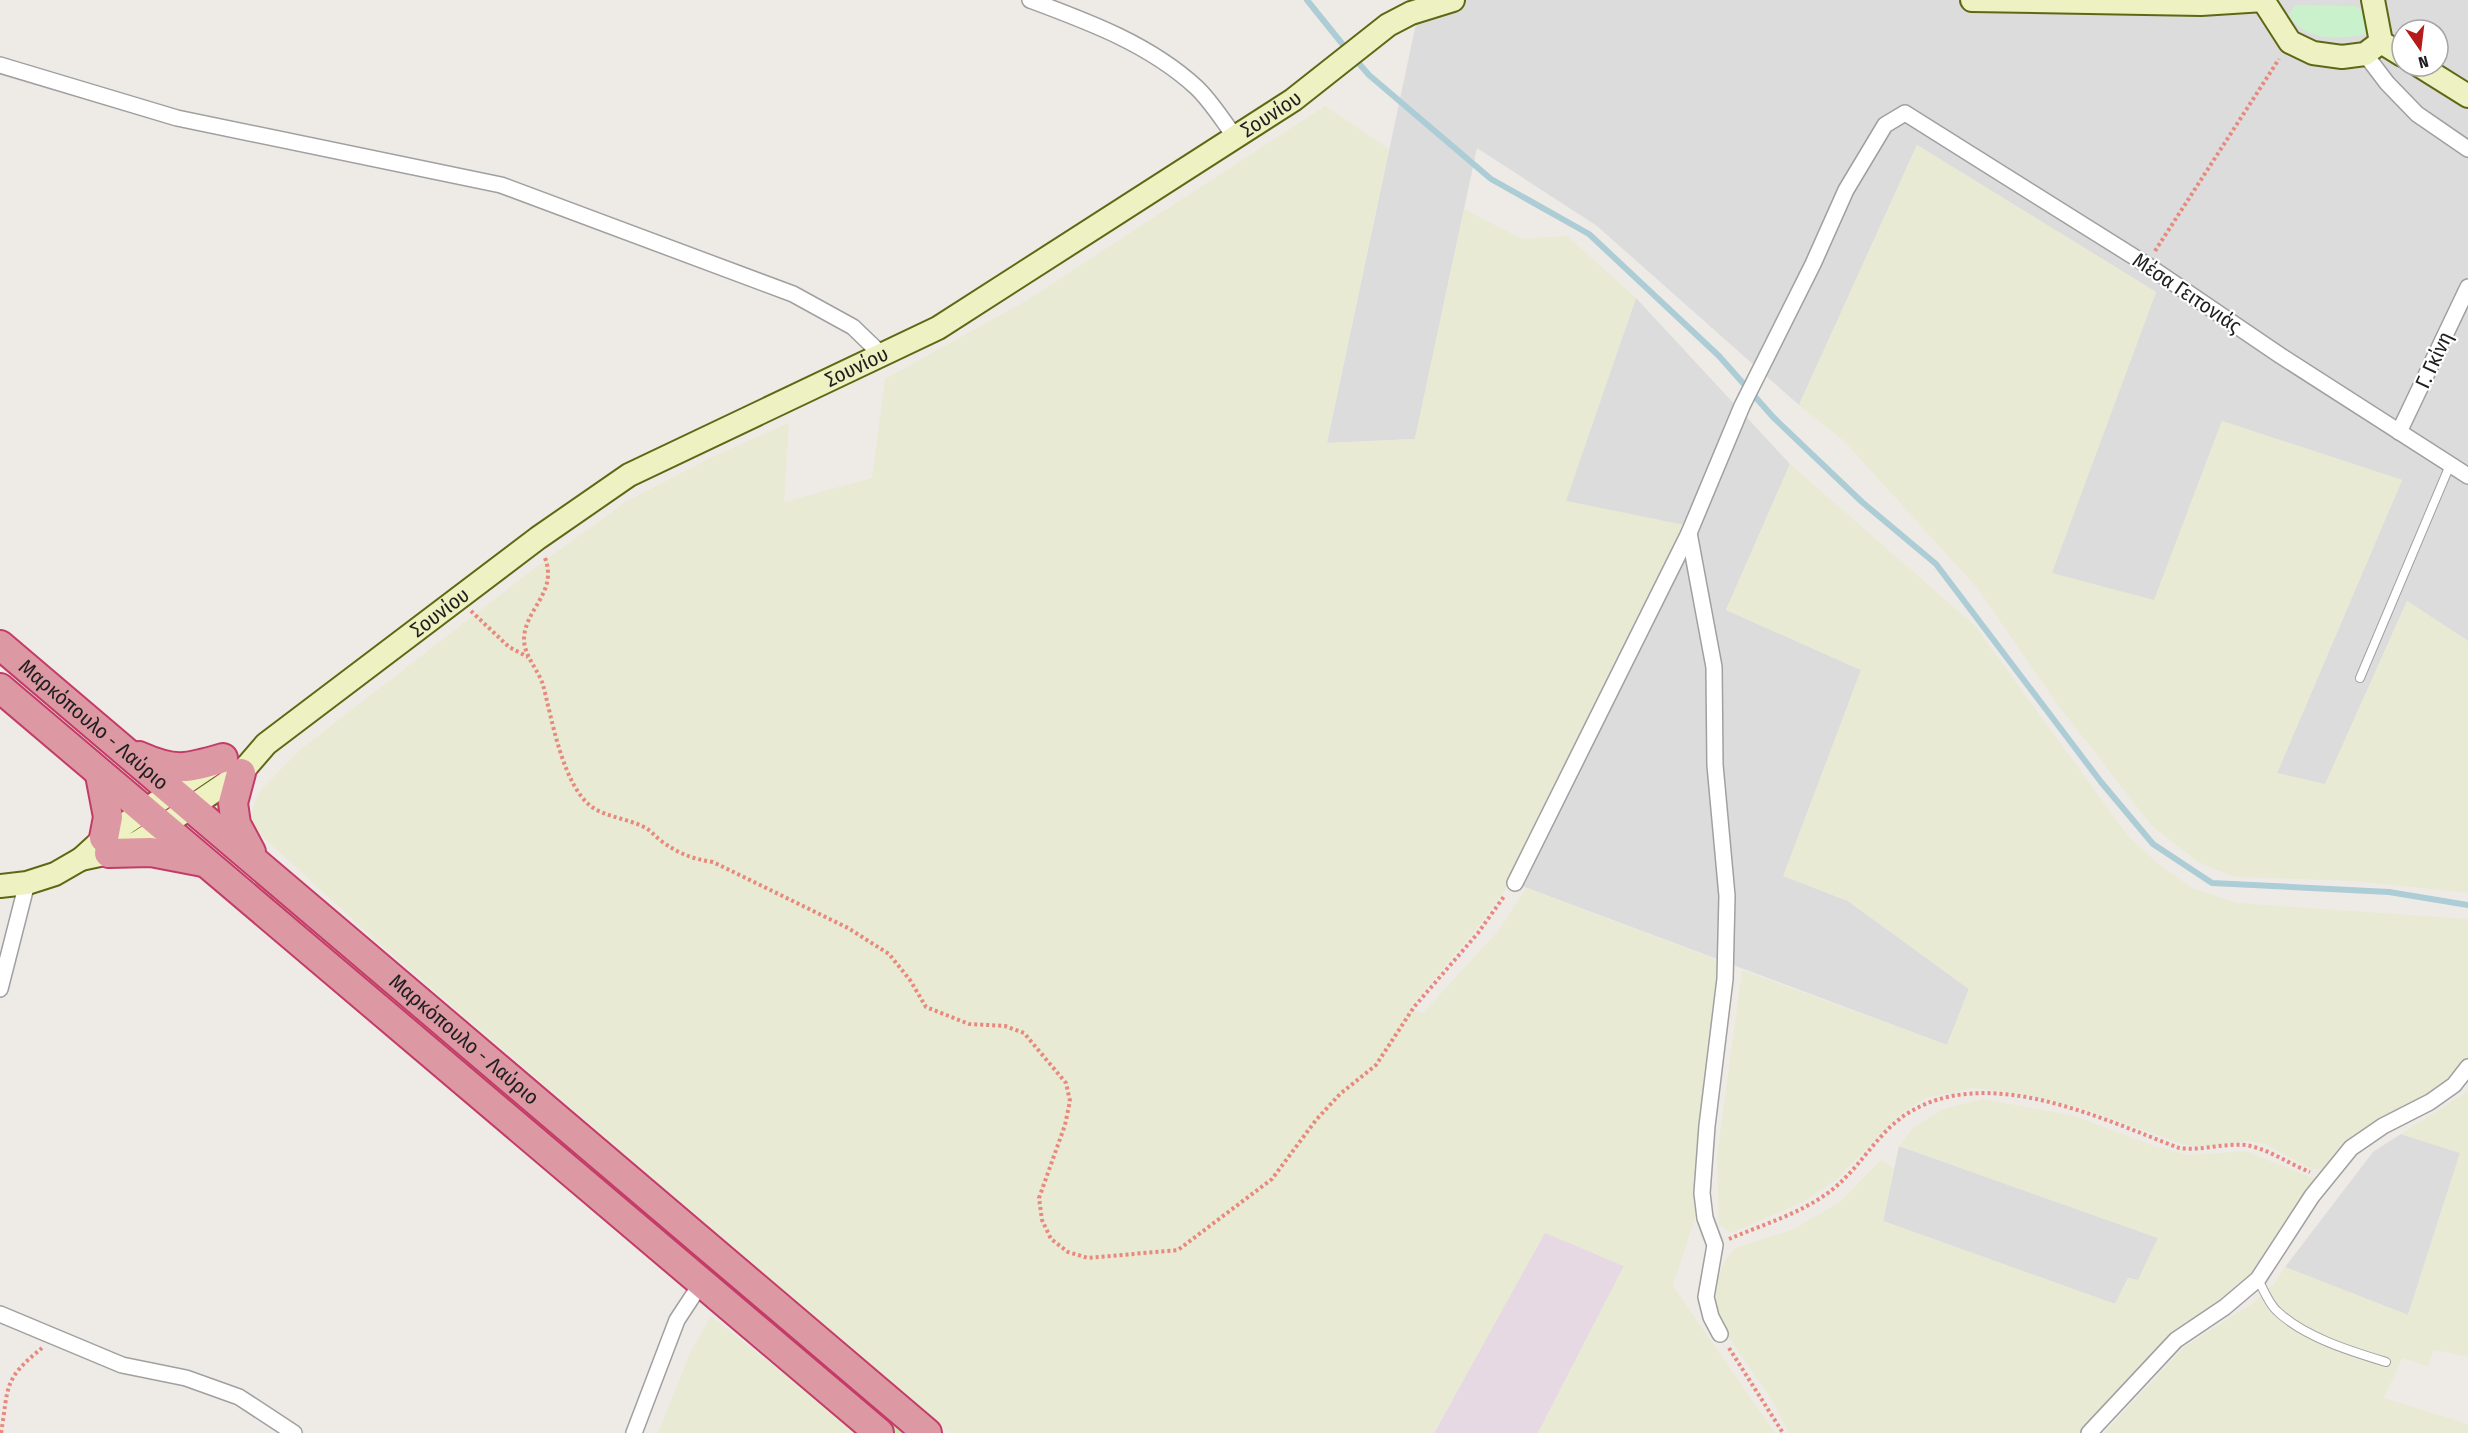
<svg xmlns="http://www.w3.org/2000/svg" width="2468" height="1433" font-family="'Fira Sans Condensed',sans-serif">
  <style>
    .residential { fill: #dcdcdc; fill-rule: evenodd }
    .industrial { fill: #e6d9e4 }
    .farmland { fill: #e8ead4 }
    .grass { fill: #c9e2b2 }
    .park { fill: #c9f2cc }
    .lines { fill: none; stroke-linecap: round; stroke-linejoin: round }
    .stream { stroke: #acccd6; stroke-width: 6 }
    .lane-casing { stroke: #a0a0a0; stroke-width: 10 }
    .street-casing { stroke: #a0a0a0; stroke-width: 18 }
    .secondary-casing { stroke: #5e6813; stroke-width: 26 }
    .highway-casing { stroke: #c43b68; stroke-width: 32 }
    .path { stroke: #e8897d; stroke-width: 4; stroke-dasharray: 3 3; stroke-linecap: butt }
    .lane { stroke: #fff; stroke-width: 8 }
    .street { stroke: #fff; stroke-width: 15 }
    .secondary { stroke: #eef1c1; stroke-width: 22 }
    .highway { stroke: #dc98a3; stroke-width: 28 }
    .labels { text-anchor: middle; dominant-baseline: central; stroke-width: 4.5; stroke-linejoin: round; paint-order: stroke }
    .street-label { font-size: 21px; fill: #1f1f1f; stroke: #fff }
  </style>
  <rect width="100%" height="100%" fill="#eeebe6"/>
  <g class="residential">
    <path d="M1421 0H2468V641L2407 601 2325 785 2277 773 2402 480 2222 421 2154 601 2051 573 2156 292 1917 145 1799 405 1597 226 1477 148 1415 439 1327 443ZM2402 30H2438V66H2402Z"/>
    <polygon points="1636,298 1790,464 1726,610 1861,670 1784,876 1848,901 1969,989 1947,1045 1511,882 1688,526 1565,501"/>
    <polygon points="2401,1134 2460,1153 2408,1315 2285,1267 2373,1152"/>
    <polygon points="1899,1146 2158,1238 2138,1280 2128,1278 2115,1304 1883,1221"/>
  </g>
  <polygon class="industrial" points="1545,1232 1624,1266 1538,1433 1434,1433"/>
  <g class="farmland">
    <polygon points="1325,106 1389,149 1327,443 1415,439 1464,209 1522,239 1567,236 1636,298 1566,501 1689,526 1511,882 1477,928 1409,1009 1423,1013 1498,931 1526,888 1720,961 1698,1208 1673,1286 1775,1433 1538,1433 1624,1266 1545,1233 1434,1433 950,1433 375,940 262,836 252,824 252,811 259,792 301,749 536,567 627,501 710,458 789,423 784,502 872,478 885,379 1024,302"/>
    <polygon points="1917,145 2156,292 2052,573 2154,600 2222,421 2402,480 2277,773 2325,784 2407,601 2468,641 2468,893 2353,881 2235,877 2198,862 2152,826 2058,705 1978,589 1844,441 1799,405"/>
    <polygon points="1790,464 1974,625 2128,836 2155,861 2192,888 2237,903 2468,919 2468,1063 2452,1082 2327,1169 2311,1169 2265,1144 2247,1141 2198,1147 2182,1144 2079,1107 2017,1093 1974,1088 1926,1098 1900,1114 1837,1179 1805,1201 1731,1233 1719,1225 1717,1157 1742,970 1947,1045 1969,989 1848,901 1783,876 1861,670 1726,610"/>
    <polygon points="2468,1091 2468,1357 2434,1350 2428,1366 2402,1358 2384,1398 2468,1424 2468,1433 2104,1433 2184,1347 2253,1303 2275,1283 2285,1267 2408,1315 2460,1153 2401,1134"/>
    <polygon points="1983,1099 2075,1116 2154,1146 2188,1155 2246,1151 2315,1179 2251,1278 2211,1310 2159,1346 2161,1347 2079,1433 1789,1433 1770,1397 1728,1337 1715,1308 1716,1283 1725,1260 1735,1248 1792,1230 1840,1202 1881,1160 1894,1168 1883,1221 2115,1304 2129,1278 2138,1280 2158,1238 1899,1146 1913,1128 1943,1109"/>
    <polygon points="711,1316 858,1433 658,1433 691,1351"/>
  </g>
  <polygon class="grass" points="340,960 375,977 908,1433 896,1433"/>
  <path class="park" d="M2295 5 2354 6 2365 12 2369 26 2365 34C2339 40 2304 41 2289 15Z"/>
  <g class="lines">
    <g class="stream">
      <polyline points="1307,0 1348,51"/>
      <polyline points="1355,59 1369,75 1491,179 1589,234 1719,356 1773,417 1862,502 1936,564 2101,782 2153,844 2212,883 2389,892 2468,905"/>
    </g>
    <g class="lane-casing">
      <g id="lane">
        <polyline points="2360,678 2450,465"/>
        <path d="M2258 1279C2263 1289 2269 1304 2277 1311 2304 1337 2350 1351 2386 1362"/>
      </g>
    </g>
    <g class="street-casing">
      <g id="street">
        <path d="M1030 0C1089 22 1149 44 1196 87 1211 101 1223 121 1236 138"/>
        <polyline points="2365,54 2387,83 2417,114 2468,149"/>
        <polyline points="0,65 177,118 501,185 793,294 853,327 883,356"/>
        <polyline points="2399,432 2468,287"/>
        <polyline points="1689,533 1714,667 1715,765 1727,896 1725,979 1707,1126 1702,1193 1705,1218 1715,1245 1706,1297 1711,1317 1720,1334"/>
        <polyline points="1515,883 1689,533 1742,406 1813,264 1846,190 1885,125 1905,113 2147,265 2281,356 2468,476"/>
        <polyline points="0,989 27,883"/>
        <polyline points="0,1314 122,1365 186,1378 239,1397 294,1433"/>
        <polyline points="634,1433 677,1320 702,1282"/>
        <polyline points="2089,1433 2176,1340 2225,1307 2258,1279 2312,1196 2351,1148 2383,1126 2430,1102 2454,1085 2468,1067"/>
      </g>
    </g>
    <g class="secondary-casing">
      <g id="secondary">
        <polyline points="1972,0 2201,4 2264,0"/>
        <polyline points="2263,0 2290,42 2313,53 2342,57 2365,54 2381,42"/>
        <polyline points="2373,0 2381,42 2402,55"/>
        <polyline points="2420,66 2468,96"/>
        <path id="s1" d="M81 859 109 853 138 842 163 826 241 773 266 744 538 538 629 475 938 328 1293 100 1388 25 1411 13 1453 0"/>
        <polyline points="0,886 27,883 55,874 81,859 104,838 212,765"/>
      </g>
    </g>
    <g class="highway-casing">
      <g id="highway">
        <path id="s2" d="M0 645 927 1433"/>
        <polyline points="0,688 879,1433"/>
        <path d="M139 756C175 772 186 769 223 758"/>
        <polyline points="241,773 233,803 236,824 251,852"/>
        <polyline points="100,775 108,817 104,838"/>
        <polyline points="109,853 151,852 203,862"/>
      </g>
    </g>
    <g class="path">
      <polyline points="2155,251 2279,59"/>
      <path d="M545 558C558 593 525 608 524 639 524 656 538 669 543 685 552 718 563 790 595 809 611 818 629 819 646 828 651 831 655 836 660 840 677 853 692 859 713 862L848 928 889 954 910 980 926 1007 969 1024 1005 1026 1024 1033 1066 1083 1070 1101 1065 1125 1039 1198 1042 1220 1051 1239 1068 1252 1088 1258 1178 1250 1272 1179 1316 1120 1340 1094 1376 1065 1414 1007 1478 933 1505 895"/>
      <polyline points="471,611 509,647 528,657"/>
      <path d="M1729 1239C1766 1223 1813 1210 1842 1181 1864 1160 1880 1132 1905 1115 1985 1062 2100 1118 2179 1148 2202 1151 2223 1143 2245 1145 2267 1148 2289 1164 2310 1172"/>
      <polyline points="1729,1348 1783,1433"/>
      <path d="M1 1433C9 1387 2 1380 42 1348"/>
    </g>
    <use href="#lane" class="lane"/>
    <use href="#street" class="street"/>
    <use href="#secondary" class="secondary"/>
    <use href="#highway" class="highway"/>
  </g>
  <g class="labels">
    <g class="street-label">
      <text stroke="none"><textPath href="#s1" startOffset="1412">Σουνίου</textPath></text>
      <text transform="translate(2187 293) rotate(34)">Μέσα Γειτονιάς</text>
      <text transform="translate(2434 360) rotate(-65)">Γ. Γκίνη</text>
      <text stroke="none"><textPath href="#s1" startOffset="926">Σουνίου</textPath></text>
      <text stroke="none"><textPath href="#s1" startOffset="440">Σουνίου</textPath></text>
      <text stroke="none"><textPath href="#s2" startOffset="123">Μαρκόπουλο - Λαύριο</textPath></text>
      <text stroke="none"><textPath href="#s2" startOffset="609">Μαρκόπουλο - Λαύριο</textPath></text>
    </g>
  </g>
  <g transform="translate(2420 48) rotate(166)"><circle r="28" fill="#ffffff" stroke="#a5a5a5" stroke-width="1.5"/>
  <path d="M0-4.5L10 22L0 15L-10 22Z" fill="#b41b1a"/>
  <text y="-9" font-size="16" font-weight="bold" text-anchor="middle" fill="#1f1f1f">N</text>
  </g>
</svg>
